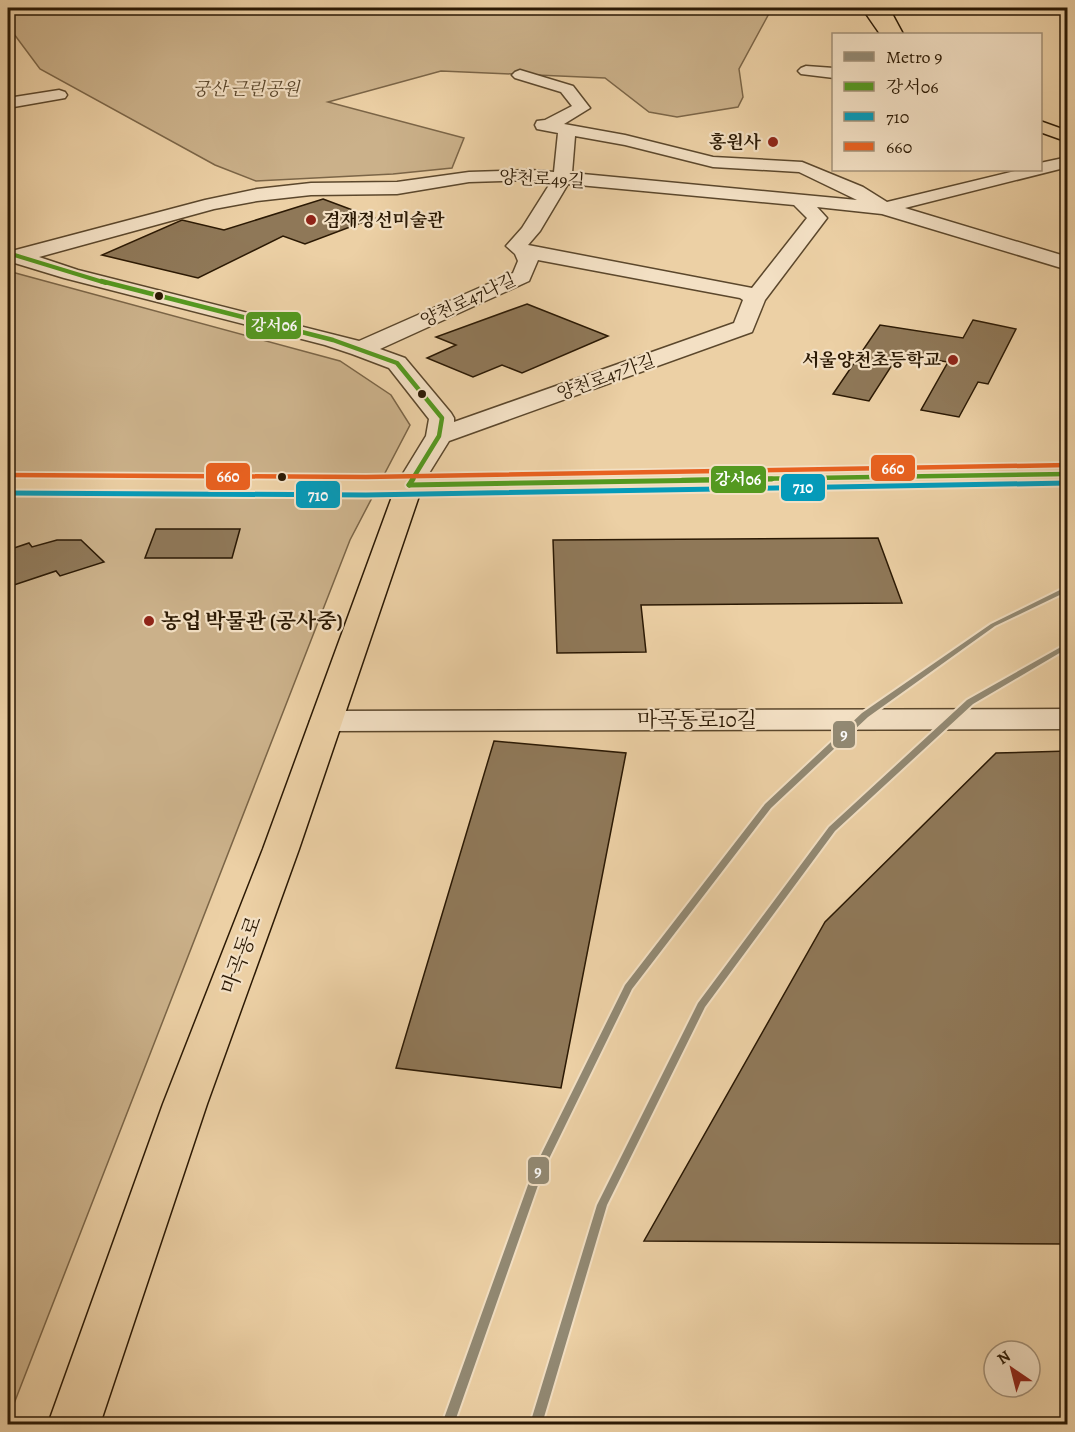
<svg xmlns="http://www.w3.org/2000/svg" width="1075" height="1432" font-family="Alegreya,'Noto Serif KR',serif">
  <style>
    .green { fill: #cbb18a; stroke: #7b6547; stroke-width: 1.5 }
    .building { fill: #8f7858; stroke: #2b1904; stroke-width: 1.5 }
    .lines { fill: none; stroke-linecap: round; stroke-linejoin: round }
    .minor-casing { stroke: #5b472c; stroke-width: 3 }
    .major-casing { stroke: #2b1904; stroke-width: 3 }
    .highway-casing { stroke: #2b1904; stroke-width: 3 }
    .minor { fill: #f3e0c4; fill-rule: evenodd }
    .major { fill: #ecd0a5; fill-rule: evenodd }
    .highway { fill: #ecd0a5; fill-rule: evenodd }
    .bus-1-far2-casing { stroke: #f3e0c4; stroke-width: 6 }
    .bus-1-far1-casing { stroke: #f3e0c4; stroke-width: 8 }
    .bus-1-casing { stroke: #f3e0c4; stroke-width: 9 }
    .bus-2-casing { stroke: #f3e0c4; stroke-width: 9 }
    .bus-3-casing { stroke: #f3e0c4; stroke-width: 8 }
    .bus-1-far2 { stroke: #549920; stroke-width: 4 }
    .bus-1-far1 { stroke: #549920; stroke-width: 4.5 }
    .bus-1 { stroke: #549920; stroke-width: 5 }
    .bus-2 { stroke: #049bba; stroke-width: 5 }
    .bus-3 { stroke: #e86120; stroke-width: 4.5 }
    .metro-1-casing { stroke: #f3e0c4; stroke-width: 4 }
    .metro-1 { fill: #928973; fill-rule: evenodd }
    .poi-dot { fill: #8f2418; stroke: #f3e0c4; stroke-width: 2 }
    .bus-dot { fill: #2b1904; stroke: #f3e0c4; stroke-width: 2 }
    .labels { text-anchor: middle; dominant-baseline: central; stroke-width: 4.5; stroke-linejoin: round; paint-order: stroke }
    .far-park-label { font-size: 18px; font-style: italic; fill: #5b472c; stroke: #f3e0c4 }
    .far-poi-label { font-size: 18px; font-weight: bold; fill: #2b1904; stroke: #f3e0c4; text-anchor: end }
    .far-street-label { font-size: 18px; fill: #2b1904; stroke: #f3e0c4 }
    .poi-label { font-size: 21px; font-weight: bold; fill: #2b1904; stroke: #f3e0c4; text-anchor: start }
    .street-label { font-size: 21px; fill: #2b1904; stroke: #f3e0c4 }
    .line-badge { stroke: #f3e0c4; stroke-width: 2 }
    .badge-label { font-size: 16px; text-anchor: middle; font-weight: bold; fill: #fff }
  </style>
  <rect width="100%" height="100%" fill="#ecd0a5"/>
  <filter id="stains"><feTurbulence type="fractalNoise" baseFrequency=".00333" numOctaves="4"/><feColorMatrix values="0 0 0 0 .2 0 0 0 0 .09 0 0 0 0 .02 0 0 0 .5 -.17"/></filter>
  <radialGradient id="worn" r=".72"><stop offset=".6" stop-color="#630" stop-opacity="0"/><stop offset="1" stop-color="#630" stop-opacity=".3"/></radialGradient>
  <g class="green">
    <polygon points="8,8 772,8 739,69 743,97 738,107 677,117 649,112 605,78 441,71 328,102 464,138 452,168 393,174 256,181 215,165 40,69 8,26"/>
    <polygon points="8,271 340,361 391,395 410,425 350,540 8,1419"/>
  </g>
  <g class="building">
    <polygon points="323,199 374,218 305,244 283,236 198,278 102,255 182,220 224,230"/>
    <polygon points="527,304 608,336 522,373 502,365 473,377 427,358 456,345 436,337"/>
    <polygon points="973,320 1016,329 988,384 978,382 959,417 921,410 948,362 899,354 869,401 833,394 880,325 963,338"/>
    <polygon points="156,529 240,529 232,558 145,558"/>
    <polygon points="878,538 902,603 641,605 646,652 557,653 553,540"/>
    <polygon points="57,540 81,540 104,562 60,576 56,571 8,587 8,550 29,543 32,547"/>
    <polygon points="494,741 626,753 561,1088 396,1068"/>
    <polygon points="1068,751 1068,1244 644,1241 825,922 996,753"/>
  </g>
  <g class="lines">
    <g class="minor-casing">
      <g id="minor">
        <polygon points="806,66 834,68 834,78 801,74 798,71 801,68"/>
        <path d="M520 70 573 86 590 108 564 124 625 135 713 157 802 162 863 187 887 202 1019 170H1040V163L1068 157V167L905 208 1068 257V270L882 214 817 207 827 218 765 300 752 332 449 441 418 491 409 493 400 491 396 485 426 436 429 419 389 368 352 354 325 345 64 278 8 261V252L205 200 257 189 311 183 397 182 469 172 531 170 554 172 558 133 537 129 535 125 537 121 545 120 572 106 561 92 515 78 512 75 515 72ZM575 136 625 145 713 167 799 172 857 200 572 173ZM531 180 551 182 522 228 506 246 515 254 518 261 513 273 359 341 78 270 39 257 214 209 257 201 311 195 397 194 469 182ZM568 184 794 205 807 218 752 288 528 245 540 231ZM538 260 740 298 743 300 734 323 454 422V418L451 413 405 358 380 349 529 281Z"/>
        <polygon points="59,90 65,92 67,95 65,98 8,108 8,98"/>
        <polygon points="1068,709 1068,729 327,731 315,728 310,721 315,714 327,711"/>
      </g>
    </g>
    <g class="major-casing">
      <g id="major">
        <polygon points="862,8 875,8 894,34 880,34"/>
        <polygon points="1040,121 1068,131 1068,142 1040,132"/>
        <polygon points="1068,466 1068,482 420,493 299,849 207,1104 100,1424 48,1424 163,1104 263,849 393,494 8,492 8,476 366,478"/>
      </g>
    </g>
    <g class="highway-casing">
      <polygon id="highway" points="876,8 889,8 903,34 889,34"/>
    </g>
    <use href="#minor" class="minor"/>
    <use href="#major" class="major"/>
    <use href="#highway" class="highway"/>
    <g class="bus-1-far2-casing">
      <polyline id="bus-1-far2" points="8,253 106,283"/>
    </g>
    <g class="bus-1-far1-casing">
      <g id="bus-1-far1">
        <polyline points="101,281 333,340 397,363 442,418 439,436 412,480"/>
        <polyline points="682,480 1068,474"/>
      </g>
    </g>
    <g class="bus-1-casing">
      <g id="bus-1">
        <polyline points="409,485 413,479"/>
        <polyline points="409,485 772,479"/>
      </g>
    </g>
    <g class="bus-2-casing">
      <polyline id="bus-2" points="8,493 366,495 1068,483"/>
    </g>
    <g class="bus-3-casing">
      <polyline id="bus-3" points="8,475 366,477 1068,465"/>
    </g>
    <use href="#bus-1-far2" class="bus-1-far2"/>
    <use href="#bus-1-far1" class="bus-1-far1"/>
    <use href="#bus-1" class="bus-1"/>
    <use href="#bus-2" class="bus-2"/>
    <use href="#bus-3" class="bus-3"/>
    <g class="metro-1-casing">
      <g id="metro-1">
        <polygon points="1068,586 1068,591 995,626 868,717 771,808 632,989 543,1171 454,1424 442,1424 533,1171 625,985 765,804 862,713 991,624"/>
        <polygon points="1068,643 1068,648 973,704 835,831 705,1007 607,1205 542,1424 530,1424 597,1205 698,1003 829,827 967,700"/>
      </g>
    </g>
    <use href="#metro-1" class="metro-1"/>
  </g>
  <g class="poi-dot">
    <circle cx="773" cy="142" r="6"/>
    <circle cx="311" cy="220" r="6"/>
    <circle cx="953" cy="360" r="6"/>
    <circle cx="149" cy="621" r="6"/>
  </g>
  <g class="bus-dot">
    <circle cx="159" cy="296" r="5"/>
    <circle cx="422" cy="394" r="5"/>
    <circle cx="282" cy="477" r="5"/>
  </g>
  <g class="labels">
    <g class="far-park-label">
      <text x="246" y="89">궁산 근린공원</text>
    </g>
    <g class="far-poi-label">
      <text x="761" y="142">홍원사</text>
      <text x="323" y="220" text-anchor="start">겸재정선미술관</text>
      <text x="941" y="360">서울양천초등학교</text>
    </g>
    <g class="far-street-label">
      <text transform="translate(542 179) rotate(3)">양천로49길</text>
      <text transform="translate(468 300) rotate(-25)">양천로47나길</text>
      <text transform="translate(606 377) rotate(-20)">양천로47가길</text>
    </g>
    <g class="poi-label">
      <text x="161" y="621">농업 박물관 (공사중)</text>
    </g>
    <g class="street-label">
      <text x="697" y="720">마곡동로10길</text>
      <text transform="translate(241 955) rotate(-70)">마곡동로</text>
    </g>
  </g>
  <g class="line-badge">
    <rect x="245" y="311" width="57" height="29" rx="6" fill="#549920"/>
    <rect x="870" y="454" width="46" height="28" rx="6" fill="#e86120"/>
    <rect x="205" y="462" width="46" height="29" rx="6" fill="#e86120"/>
    <rect x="710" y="465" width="57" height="29" rx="6" fill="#549920"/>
    <rect x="780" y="473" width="46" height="29" rx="6" fill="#049bba"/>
    <rect x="295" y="480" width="46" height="29" rx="6" fill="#049bba"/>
    <rect x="832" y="720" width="24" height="29" rx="6" fill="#928973"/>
    <rect x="527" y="1156" width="23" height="29" rx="6" fill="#928973"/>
  </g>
  <g class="badge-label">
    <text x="274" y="331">강서06</text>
    <text x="893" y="474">660</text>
    <text x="228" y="482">660</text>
    <text x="738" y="485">강서06</text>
    <text x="803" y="493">710</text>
    <text x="318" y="501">710</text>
    <text x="844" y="740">9</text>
    <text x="538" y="1177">9</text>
  </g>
  <rect width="1075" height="1432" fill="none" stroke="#ecd0a5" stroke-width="30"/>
  <rect x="9" y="9" width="1057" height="1414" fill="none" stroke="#2b1904" stroke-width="3"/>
  <rect x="15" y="15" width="1045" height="1402" fill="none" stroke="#2b1904" stroke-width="1.5"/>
  <rect x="832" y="33" width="210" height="138" fill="#f3e0c4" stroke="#a39077" stroke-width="1.5"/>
  <rect x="844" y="52" width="30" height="9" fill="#928973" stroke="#a39077" stroke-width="1.5"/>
  <text x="886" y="63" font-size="18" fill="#2b1904">Metro 9</text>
  <rect x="844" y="82" width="30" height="9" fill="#549920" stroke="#a39077" stroke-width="1.5"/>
  <text x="886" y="93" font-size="18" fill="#2b1904">강서06</text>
  <rect x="844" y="112" width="30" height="9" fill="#049bba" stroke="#a39077" stroke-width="1.5"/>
  <text x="886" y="123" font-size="18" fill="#2b1904">710</text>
  <rect x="844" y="142" width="30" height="9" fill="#e86120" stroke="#a39077" stroke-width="1.5"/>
  <text x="886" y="153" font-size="18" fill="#2b1904">660</text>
  <g transform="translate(1012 1369) rotate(325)"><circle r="28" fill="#f3e0c4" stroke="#a39077" stroke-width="1.5"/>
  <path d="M0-4.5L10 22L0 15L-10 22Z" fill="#8f2418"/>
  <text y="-9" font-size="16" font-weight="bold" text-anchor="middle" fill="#2b1904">N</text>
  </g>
  <rect width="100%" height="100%" filter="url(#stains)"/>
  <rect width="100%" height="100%" fill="url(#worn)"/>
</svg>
